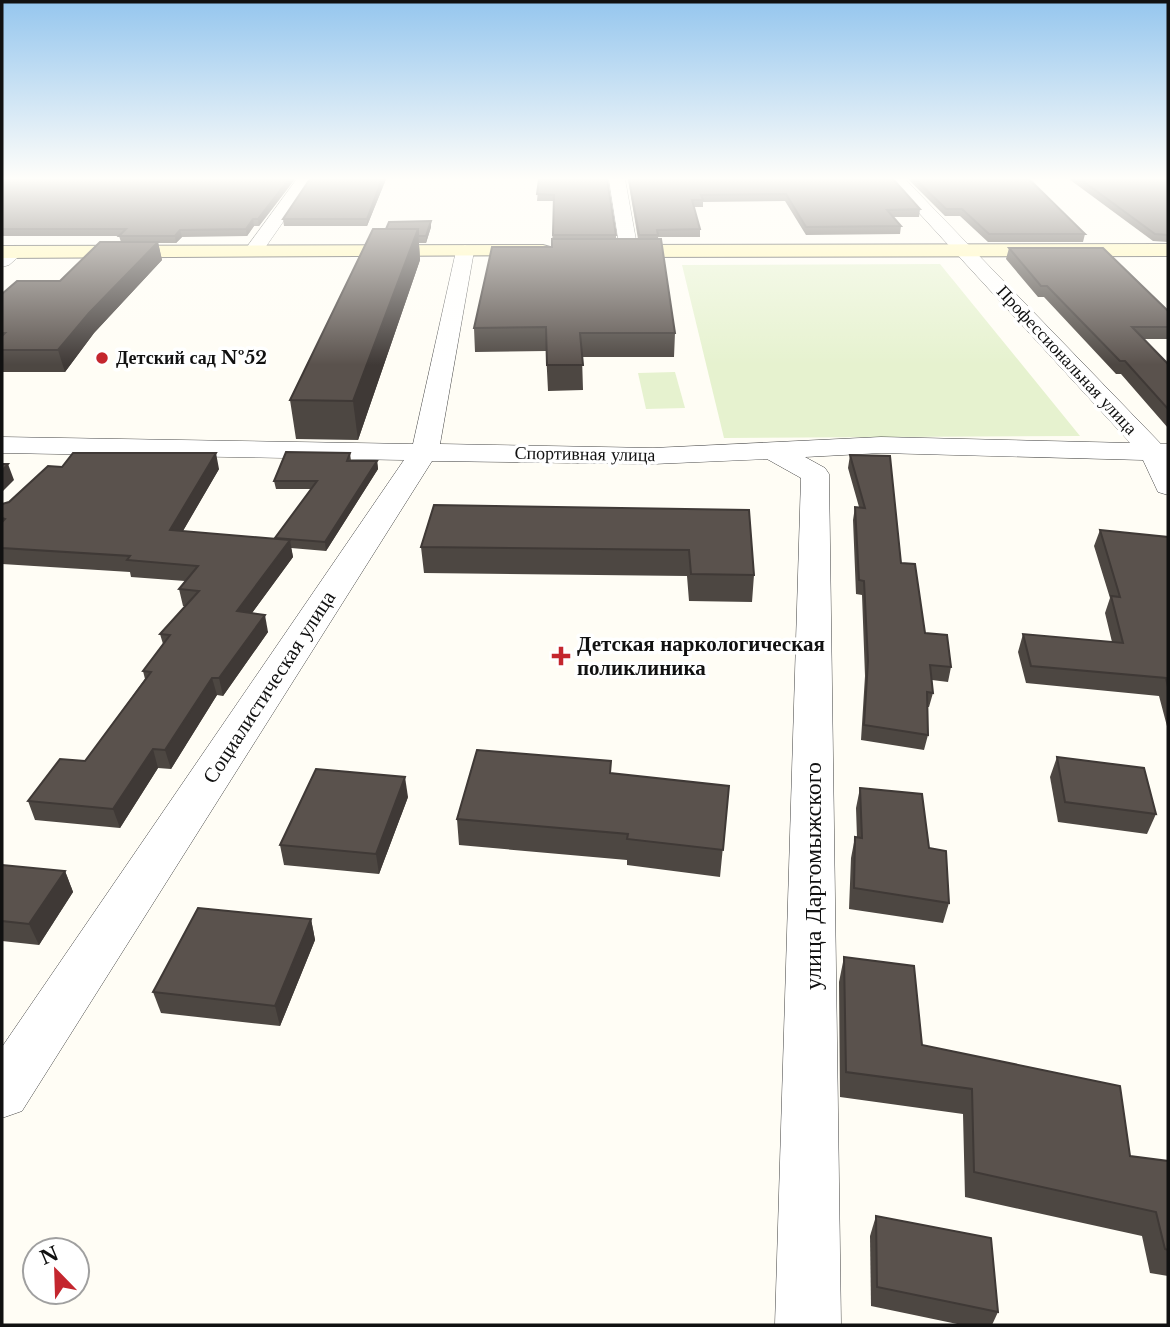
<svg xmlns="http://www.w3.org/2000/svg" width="1170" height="1327" font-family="'Libre Baskerville',serif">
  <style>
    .pitch { fill: #e6f2cf }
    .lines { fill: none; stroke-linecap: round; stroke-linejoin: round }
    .street-casing { stroke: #444; stroke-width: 1 }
    .secondary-casing { stroke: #333; stroke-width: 2 }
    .street { fill: #fff; fill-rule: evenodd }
    .secondary { fill: #fff6b0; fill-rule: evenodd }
    .wall { fill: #4d4742 }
    .shaded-wall { fill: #3f3936 }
    .building { fill: #5a524d; stroke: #3f3936; stroke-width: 2 }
    .poi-dot { fill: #c4262e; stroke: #fff; stroke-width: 2.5 }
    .labels { text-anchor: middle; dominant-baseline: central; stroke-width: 7; stroke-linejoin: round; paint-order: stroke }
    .far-poi-label { font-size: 18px; font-weight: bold; fill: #111; stroke: #fff; text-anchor: start }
    .far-street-label { font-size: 18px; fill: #111; stroke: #fff }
    .poi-label { font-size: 21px; font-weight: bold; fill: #111; stroke: #fff; text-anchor: start }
    .street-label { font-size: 21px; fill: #111; stroke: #fff }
    .near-street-label { font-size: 24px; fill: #111; stroke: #fff }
  </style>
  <rect width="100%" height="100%" fill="#fffdf5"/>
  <g class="pitch">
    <polygon points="940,264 1080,436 724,438 682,265"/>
    <polygon points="675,372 685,408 646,409 638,373"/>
  </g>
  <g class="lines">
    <g class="street-casing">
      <g id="street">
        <polygon points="297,179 313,179 260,255 246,255 244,251"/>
        <polygon points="609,179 625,179 638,251 636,255 622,255 620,251"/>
        <polygon points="888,179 905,179 1161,444 1168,444 1168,495 1158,492 1143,460 881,453 805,457 825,468 829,474 841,1325 775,1325 801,478 767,459 653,464 432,461 22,1111 2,1118 2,1047 404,460 2,453 2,437 413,444 456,251 465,245 474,251 440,444 653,448 881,437 1130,443"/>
        <polygon points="14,246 24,252 9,265 2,267 2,252"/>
      </g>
    </g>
    <g class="secondary-casing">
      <g id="secondary">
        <polygon points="1168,244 1168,256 610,257 603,255 600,251 603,247 610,245"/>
        <polygon points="543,245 550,247 553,251 550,255 2,258 2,246"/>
      </g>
    </g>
    <use href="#street" class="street"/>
    <use href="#secondary" class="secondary"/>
  </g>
  <g class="wall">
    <polygon points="2,179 295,179 259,226 254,226 247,236 182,237 176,243 158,243 162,260 94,333 65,372 2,372 2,294 60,281 121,242 119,236 2,236"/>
    <polygon points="310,179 386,179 367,226 284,226 283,219"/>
    <polygon points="539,179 616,235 616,239 638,239 628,179 893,179 920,209 919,217 893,217 901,226 900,234 806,235 785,201 703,202 703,207 694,207 700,229 700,237 658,237 675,333 674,357 582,357 583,390 548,391 546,351 475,352 474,328 552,247 554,201 537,201"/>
    <polygon points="908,179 1029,179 1085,234 1083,242 988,242 960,216 945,216"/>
    <polygon points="1069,179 1168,179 1168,242 1153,241"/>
    <polygon points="431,227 426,243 419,243 420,260 358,440 296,439 290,400 373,229"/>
    <polygon points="1009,248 1168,311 1168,339 1143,339 1168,364 1168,428 1121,374 1116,374 1044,297 1038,297 1006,259"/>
    <polygon points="350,453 351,461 377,461 378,469 326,551 291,548 293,557 252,613 268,632 223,696 217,695 171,769 158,768 120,828 35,820 28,801 85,761 145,679 143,671 163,644 160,634 185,606 183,606 179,589 185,581 131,577 130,572 2,564 2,504 219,469 183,531 275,539 275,538 311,489 276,489 274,481"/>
    <polygon points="850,455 901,563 925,633 951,667 948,682 932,680 933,693 929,707 927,707 928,735 924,750 861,740 865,676 862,595 856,594 853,520 855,507 859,507 848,468"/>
    <polygon points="749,510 754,575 752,602 689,601 687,576 424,573 421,547"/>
    <polygon points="1100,530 1168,537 1168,730 1159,696 1026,683 1018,652 1023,634 1112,642 1105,613 1110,598 1094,546"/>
    <polygon points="1057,757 1156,814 1147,834 1058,822 1050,777"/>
    <polygon points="611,761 611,773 729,786 720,877 627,865 627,860 459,845 457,819"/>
    <polygon points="860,788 949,903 943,923 849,909 851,858 855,837 857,838 856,808"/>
    <polygon points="408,797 379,874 284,865 280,845"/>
    <polygon points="2,865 65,871 73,892 39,945 2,941"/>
    <polygon points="311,919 315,940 280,1026 161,1013 153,992"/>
    <polygon points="844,957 922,1045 1130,1156 1168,1161 1168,1276 1150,1273 1142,1236 965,1197 963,1114 840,1097 839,982"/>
    <polygon points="876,1216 998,1312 992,1325 962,1325 871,1306 870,1236"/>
  </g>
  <g class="shaded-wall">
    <polygon points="289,179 295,179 259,226 258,219"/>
    <polygon points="382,179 386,179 367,226 367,219"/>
    <polygon points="253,219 254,226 247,236 246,229"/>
    <polygon points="431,221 431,227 426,243 426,236"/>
    <polygon points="418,229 420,260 358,440 353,401"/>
    <polygon points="180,230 182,237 176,243 175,236"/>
    <polygon points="158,242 162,260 94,333 65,372 58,350 89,313"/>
    <polygon points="216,453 219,469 174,546 170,530"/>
    <polygon points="377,461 378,469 326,551 325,542"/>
    <polygon points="8,464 14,480 2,492 2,471"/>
    <polygon points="290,540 293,557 241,628 237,611"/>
    <polygon points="265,615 268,632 223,696 219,678"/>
    <polygon points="212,678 217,695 171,769 165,750"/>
    <polygon points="153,749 158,768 120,828 113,809"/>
    <polygon points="405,777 408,797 379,874 376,854"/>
    <polygon points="65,871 73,892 39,945 29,924"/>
    <polygon points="311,919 315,940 280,1026 275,1006"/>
  </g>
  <g class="building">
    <polygon points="2,179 289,179 258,219 253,219 246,229 180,230 175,236 119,236 126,229 2,229"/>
    <polygon points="310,179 382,179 367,219 283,219"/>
    <polygon points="539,179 607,179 616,235 553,235 554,195 537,194"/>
    <polygon points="629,179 893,179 920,209 887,210 901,226 806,227 786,194 701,195 703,200 692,200 700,229 657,230 658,235 639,235"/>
    <polygon points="915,179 1029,179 1085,234 989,234 962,209 946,209"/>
    <polygon points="1080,179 1168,179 1168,235 1155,234"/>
    <polygon points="431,221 426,236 418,236 418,229 386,229 389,222"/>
    <polygon points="373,229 418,229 353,401 290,400"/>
    <polygon points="552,239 661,239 675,333 580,333 583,365 547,365 546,327 474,328 492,247 552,247"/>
    <polygon points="100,242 158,242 89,313 58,350 2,350 2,336 5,333 2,333 2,294 17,281 60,281"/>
    <polygon points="1009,248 1103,248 1168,311 1168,327 1132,327 1168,364 1168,409 1125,361 1120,361 1047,286 1041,286"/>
    <polygon points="286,452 350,453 347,461 377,461 325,542 275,538 317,481 274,481"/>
    <polygon points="73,453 216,453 170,530 290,540 237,611 265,615 219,678 212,678 165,750 153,749 113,809 28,801 60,759 85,761 151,672 143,671 170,635 160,634 199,591 179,589 198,566 127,560 130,556 2,548 2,522 5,519 2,518 2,504 9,502 48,466 62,467"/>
    <polygon points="850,455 890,456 901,563 915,564 925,633 947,635 951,667 930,665 933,693 927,692 928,735 864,725 868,661 864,581 859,580 855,507 865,508"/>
    <polygon points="2,464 8,464 2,471"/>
    <polygon points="434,505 749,510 754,575 691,574 689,550 421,547"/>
    <polygon points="1100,530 1168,537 1168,687 1166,678 1031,666 1023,634 1123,643 1111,596 1120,597"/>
    <polygon points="477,750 611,761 610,773 729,786 723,850 627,839 628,834 457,819"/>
    <polygon points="1057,757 1144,768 1156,814 1065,802"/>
    <polygon points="316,769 405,777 376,854 280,845"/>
    <polygon points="860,788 922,794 929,848 946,851 949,903 854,888 855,837 862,838"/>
    <polygon points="2,865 65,871 29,924 2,921"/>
    <polygon points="198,908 311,919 275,1006 153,992"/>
    <polygon points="844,957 914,966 922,1045 1120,1086 1130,1156 1168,1161 1168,1250 1165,1249 1156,1212 974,1172 972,1089 846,1072"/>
    <polygon points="876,1216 991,1238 998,1312 877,1287"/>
  </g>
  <linearGradient id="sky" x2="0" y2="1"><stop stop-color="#95c6ee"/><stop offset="0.49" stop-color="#fffefa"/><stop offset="1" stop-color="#fffefa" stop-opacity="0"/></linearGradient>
  <rect width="1170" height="365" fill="url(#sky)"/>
  <g class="poi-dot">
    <circle cx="102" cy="358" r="7"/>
    <path d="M557.5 645.5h7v7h7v7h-7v7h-7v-7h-7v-7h7z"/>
  </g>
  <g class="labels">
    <g class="far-poi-label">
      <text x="116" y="358">Детский сад №52</text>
    </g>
    <g class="far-street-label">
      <text transform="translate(1067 360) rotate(47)">Профессиональная улица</text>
      <text transform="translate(585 454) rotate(1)">Спортивная улица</text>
    </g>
    <g class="poi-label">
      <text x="577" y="644">Детская наркологическая<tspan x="577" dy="24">поликлиника</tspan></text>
    </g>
    <g class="street-label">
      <text transform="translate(269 687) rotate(-57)">Социалистическая улица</text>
    </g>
    <g class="near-street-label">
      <text transform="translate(812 876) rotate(-90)">улица Даргомыжского</text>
    </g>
  </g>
  <rect width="1170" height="1327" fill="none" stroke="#111111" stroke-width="7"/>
  <g transform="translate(56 1271) rotate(337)"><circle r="33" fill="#ffffff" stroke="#a0a0a0" stroke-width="2"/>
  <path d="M0-5L12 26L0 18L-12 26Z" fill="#c4262e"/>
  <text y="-10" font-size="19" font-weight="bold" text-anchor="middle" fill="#111111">N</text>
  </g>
</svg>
